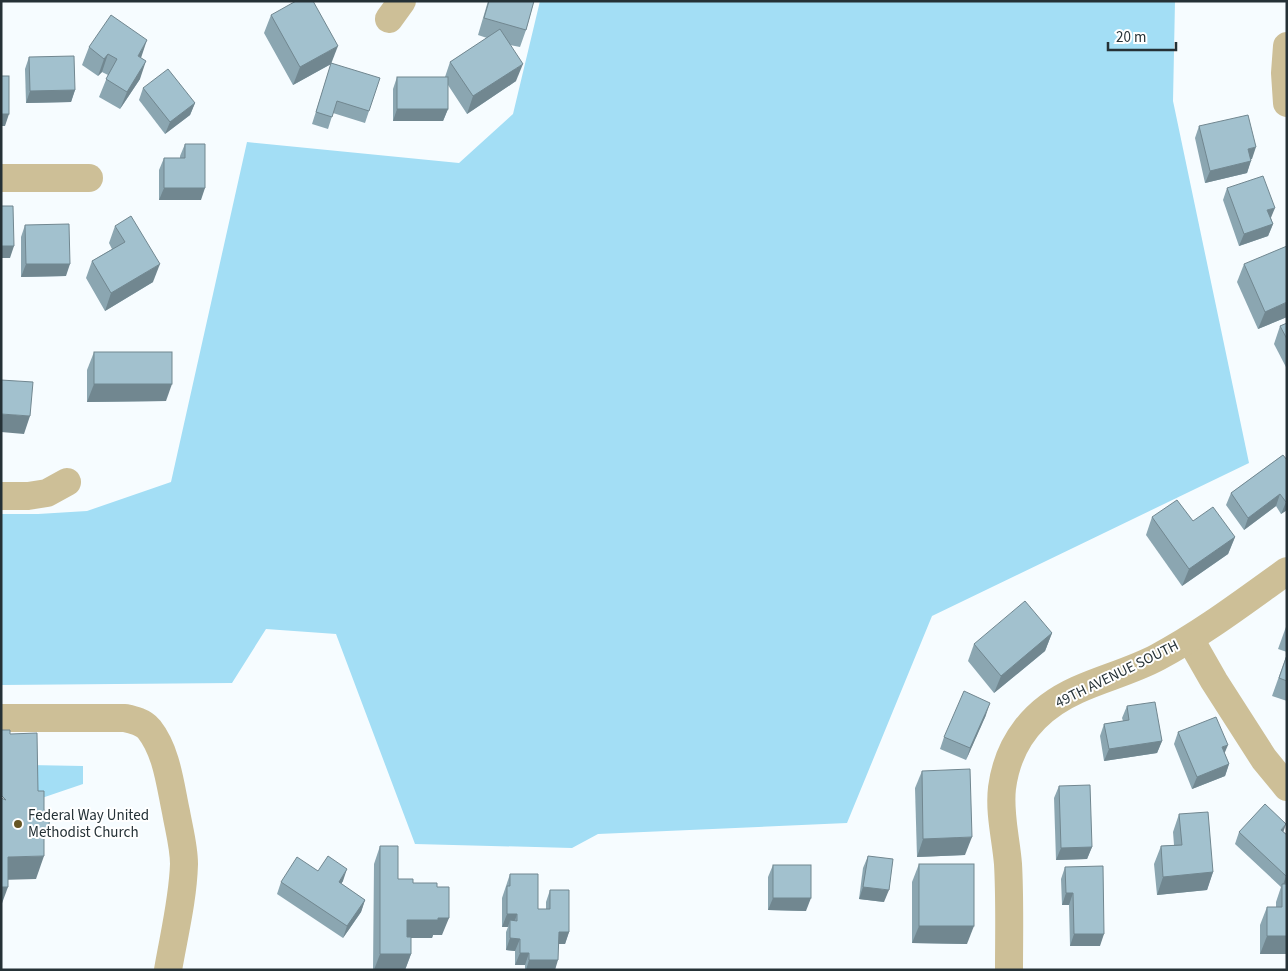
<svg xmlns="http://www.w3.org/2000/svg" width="1288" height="971" font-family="'Source Sans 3',sans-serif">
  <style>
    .green { fill: #a3def5 }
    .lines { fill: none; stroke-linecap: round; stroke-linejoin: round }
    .minor { stroke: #cdbf97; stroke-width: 28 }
    .wall { fill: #8ba6b1 }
    .shaded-wall { fill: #718790 }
    .building { fill: #a2c1ce; stroke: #718790 }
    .poi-dot { fill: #675624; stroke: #fff; stroke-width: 2 }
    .labels { text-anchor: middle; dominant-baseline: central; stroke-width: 4; stroke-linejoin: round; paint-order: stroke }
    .street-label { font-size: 15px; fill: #253136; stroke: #fff }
    .poi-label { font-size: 15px; fill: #253136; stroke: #fff; text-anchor: start }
  </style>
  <rect width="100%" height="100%" fill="#f6fcff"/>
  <g class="green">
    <polygon points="540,1 1175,1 1173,101 1249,463 932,616 847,823 598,834 572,848 415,844 336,634 266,629 232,683 1,685 1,514 38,514 87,511 171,482 247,142 459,163 513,114"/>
    <polygon points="29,765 83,766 83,784 30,802"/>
  </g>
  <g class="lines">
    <g class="minor">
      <polyline points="389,19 402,1"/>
      <polyline points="1287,46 1285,73 1287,103"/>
      <polyline points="1,178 89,178"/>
      <polyline points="1,496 28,496 47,493 67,482"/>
      <polyline points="1190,639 1214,681 1264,759 1287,787"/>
      <path d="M1 718H125C134 720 143 722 149 729 167 752 170 784 176 812 179 829 184 847 184 864 183 899 174 935 168 970"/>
      <path d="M1009 970C1009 934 1010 899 1008 864 1006 839 999 813 1002 788 1008 742 1035 709 1077 690 1103 678 1132 671 1158 657 1203 633 1245 601 1287 571"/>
    </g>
  </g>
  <g class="wall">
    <polygon points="488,1 534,1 526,30 520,47 510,45 516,81 467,114 448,85 448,109 443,121 393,121 393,89 397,77 445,77 450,62 487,38 478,35"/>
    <polygon points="271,15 332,63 369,111 365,123 333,113 328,129 312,124 331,64 293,85 264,33"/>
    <polygon points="89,47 141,58 140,79 120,109 99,97 108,75 102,72 98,76 82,65"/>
    <polygon points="29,57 75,90 71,102 26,103 25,69"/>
    <polygon points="143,88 195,103 190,115 165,134 139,100"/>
    <polygon points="1199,126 1252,159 1251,159 1247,173 1205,183 1195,138"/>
    <polygon points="185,144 201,200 159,200 159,170 164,158 180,158 180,156"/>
    <polygon points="1227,188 1271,218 1273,224 1268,236 1239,246 1223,200"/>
    <polygon points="25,225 66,276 21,277 21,237"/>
    <polygon points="115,226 153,282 105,311 86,278 92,261 112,249 109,243"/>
    <polygon points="1244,264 1287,317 1258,329 1237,282"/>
    <polygon points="1287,323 1287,369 1274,344 1280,326"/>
    <polygon points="94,352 166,401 87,402 87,370"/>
    <polygon points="1283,455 1287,510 1281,514 1276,506 1244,530 1226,505 1231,493"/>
    <polygon points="1152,517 1193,521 1235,537 1228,554 1182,586 1146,535"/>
    <polygon points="1287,624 1287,652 1278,649"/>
    <polygon points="1052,633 1045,651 994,693 968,661 974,644"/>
    <polygon points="1287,654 1287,701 1272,696"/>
    <polygon points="1127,706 1162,741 1157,753 1104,761 1100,736 1104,724 1123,721 1122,718"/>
    <polygon points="986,715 966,760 940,749 944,737"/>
    <polygon points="1178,732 1225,754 1229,764 1225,776 1192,789 1174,744"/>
    <polygon points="922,771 965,855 917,857 915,788"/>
    <polygon points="1059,786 1092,847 1087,859 1056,860 1054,798"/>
    <polygon points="1179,814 1213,872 1207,890 1157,895 1154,864 1161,846 1174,845 1173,832"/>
    <polygon points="1239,832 1283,832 1287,835 1287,882 1285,884 1287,884 1287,954 1260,954 1260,925 1267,907 1276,907 1276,902 1281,887 1235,844"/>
    <polygon points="380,846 398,879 413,883 442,935 433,935 432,938 411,938 411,954 405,970 373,970 374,864"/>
    <polygon points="868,856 884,902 859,899 863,868"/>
    <polygon points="919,864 967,944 912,943 912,882"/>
    <polygon points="773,865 806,911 768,910 768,877"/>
    <polygon points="1065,867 1100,946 1070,946 1069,905 1062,905 1061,879"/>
    <polygon points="318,871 343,881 341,884 365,900 361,912 343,938 277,894 281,882"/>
    <polygon points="510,874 538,909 546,909 546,902 550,890 569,932 565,944 558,944 555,970 525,970 525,965 515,965 515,951 506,950 506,932 508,927 502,927 502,898"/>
  </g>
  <g class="shaded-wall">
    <polygon points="147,40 141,58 138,56"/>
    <polygon points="338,46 331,64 293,85 300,67"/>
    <polygon points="108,54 102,72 98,76 104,59"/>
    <polygon points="146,61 140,79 120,109 127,92"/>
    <polygon points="523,64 516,81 467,114 473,96"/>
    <polygon points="75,90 71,102 26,103 30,91"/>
    <polygon points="195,103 190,115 165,134 170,122"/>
    <polygon points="397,109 448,109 443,121 393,121"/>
    <polygon points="1,114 9,114 5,126 1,126"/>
    <polygon points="1256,147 1252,159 1244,161 1248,149"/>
    <polygon points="1251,161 1247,173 1205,183 1210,171"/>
    <polygon points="164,188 205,188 201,200 159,200"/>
    <polygon points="1275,208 1270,220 1267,210"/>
    <polygon points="1273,224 1268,236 1239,246 1244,234"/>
    <polygon points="1,246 14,246 10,258 1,258"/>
    <polygon points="26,264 70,264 66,276 21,277"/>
    <polygon points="160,264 153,282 105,311 111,293"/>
    <polygon points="1287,302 1287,317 1258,329 1265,312"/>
    <polygon points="94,384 172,384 166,401 87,402"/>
    <polygon points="1,414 30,416 24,434 1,432"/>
    <polygon points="1280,494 1276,506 1244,530 1248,518"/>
    <polygon points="1287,501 1287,510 1281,514 1286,502"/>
    <polygon points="1235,537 1228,554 1182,586 1189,569"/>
    <polygon points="1052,633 1045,651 994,693 1001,676"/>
    <polygon points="990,703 986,715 966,760 970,748"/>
    <polygon points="1162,741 1157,753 1104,761 1109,749"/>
    <polygon points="1228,745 1223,757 1222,747"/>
    <polygon points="1229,764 1225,776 1192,789 1197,777"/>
    <polygon points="1286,824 1282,836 1281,830"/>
    <polygon points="49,825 41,848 44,830"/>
    <polygon points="972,837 965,855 917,857 923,839"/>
    <polygon points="1092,847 1087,859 1056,860 1061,848"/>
    <polygon points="44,856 36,879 1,880 8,857"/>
    <polygon points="347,869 343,881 334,894 339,882"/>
    <polygon points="1213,872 1207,890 1157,895 1163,877"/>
    <polygon points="1287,875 1287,882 1282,888 1286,876"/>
    <polygon points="1,887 8,887 1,906"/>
    <polygon points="863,887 889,890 884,902 859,899"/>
    <polygon points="1066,893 1073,893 1069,905 1062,905"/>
    <polygon points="773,898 811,898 806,911 768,910"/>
    <polygon points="365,900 361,912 343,938 347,926"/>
    <polygon points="507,914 517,914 513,927 510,920 508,927 502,927"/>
    <polygon points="438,918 449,918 442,935 433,935 432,938 401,938 407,920"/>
    <polygon points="919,926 974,926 967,944 912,943"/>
    <polygon points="559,932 569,932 565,944 554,944"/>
    <polygon points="1074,934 1104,934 1100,946 1070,946"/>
    <polygon points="1267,936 1287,936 1287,954 1260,954"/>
    <polygon points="510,938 520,939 515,951 506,950"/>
    <polygon points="520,953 529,953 525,965 515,965"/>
    <polygon points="380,954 411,954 405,970 374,970"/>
    <polygon points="529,960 558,960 555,970 526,970"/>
  </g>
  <g class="building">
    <polygon points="296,1 313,1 338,46 300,67 271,15"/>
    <polygon points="489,1 534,1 526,30 484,18"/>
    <polygon points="111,15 147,40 138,56 146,61 127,92 106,79 117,59 108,54 104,59 89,47"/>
    <polygon points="500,29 523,64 473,96 450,62"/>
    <polygon points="74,56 75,90 30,91 29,57"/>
    <polygon points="331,63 380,78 369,111 337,101 332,117 316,112"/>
    <polygon points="168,69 195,103 170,122 143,88"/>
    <rect x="1" y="76" width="8" height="38"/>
    <rect x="397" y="77" width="51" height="32"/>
    <polygon points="1248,115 1256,147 1248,149 1251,161 1210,171 1199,126"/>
    <polygon points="185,144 205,144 205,188 164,188 164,158 185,158"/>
    <polygon points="1263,176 1275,208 1267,210 1273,224 1244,234 1227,188"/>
    <polygon points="1,206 13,206 14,246 1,246"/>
    <polygon points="131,216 160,264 111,293 92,261 125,242 115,226"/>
    <polygon points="69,224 70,264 26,264 25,225"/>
    <polygon points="1287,246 1287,302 1265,312 1244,264"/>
    <polygon points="1287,323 1287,339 1280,326"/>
    <rect x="94" y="352" width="78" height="32"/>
    <polygon points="1,380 33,382 30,416 1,414"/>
    <polygon points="1283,455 1287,460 1287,501 1286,502 1280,494 1248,518 1231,493"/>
    <polygon points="1177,500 1193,521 1213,507 1235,537 1189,569 1152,517"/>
    <polygon points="1025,601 1052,633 1001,676 974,644"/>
    <polygon points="1287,655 1287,681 1279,678"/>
    <polygon points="964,691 990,703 970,748 944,737"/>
    <polygon points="1155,702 1162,741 1109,749 1104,724 1129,720 1127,706"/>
    <polygon points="1216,717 1228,745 1222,747 1229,764 1197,777 1178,732"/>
    <polygon points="1,730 10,730 10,734 37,733 38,791 44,791 44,810 50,814 49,825 44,830 44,856 8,857 8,887 1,887 1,798 6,800 1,795"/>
    <polygon points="970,769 972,837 923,839 922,771"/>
    <polygon points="1090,785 1092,847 1061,848 1059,786"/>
    <polygon points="1265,804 1286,824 1281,830 1287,835 1287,875 1286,876 1239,832"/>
    <polygon points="1208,812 1213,872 1163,877 1161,846 1182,845 1179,814"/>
    <polygon points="380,846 398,846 398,879 413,879 413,883 437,883 437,887 449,887 449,918 438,918 438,920 407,920 407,937 411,937 411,954 380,954"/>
    <polygon points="328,856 347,869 339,882 365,900 347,926 281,882 297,857 318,871"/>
    <polygon points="868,856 893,859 889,890 863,887"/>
    <rect x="919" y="864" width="55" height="62"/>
    <rect x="773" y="865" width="38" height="33"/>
    <polygon points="1103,866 1104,934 1074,934 1073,893 1066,893 1065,867"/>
    <polygon points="510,874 538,874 538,909 550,909 550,890 569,890 569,932 559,932 558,960 529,960 529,953 520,953 520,939 510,938 510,920 517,921 517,914 507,914 507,886 510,886"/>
    <polygon points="1282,884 1287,884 1287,936 1267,936 1267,907 1282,907"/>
  </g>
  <circle class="poi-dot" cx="18" cy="824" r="5"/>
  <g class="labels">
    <g class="street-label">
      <text transform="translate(1117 674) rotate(-26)">49TH AVENUE SOUTH</text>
    </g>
    <g class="poi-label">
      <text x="28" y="815">Federal Way United<tspan x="28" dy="17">Methodist Church</tspan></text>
    </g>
  </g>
  <rect width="1288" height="971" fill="none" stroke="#253136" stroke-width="5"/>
  <path d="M1108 42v8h68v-8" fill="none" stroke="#253136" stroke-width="2.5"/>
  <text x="1116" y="42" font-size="15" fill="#253136" stroke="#ffffff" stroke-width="4" paint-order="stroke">20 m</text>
</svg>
